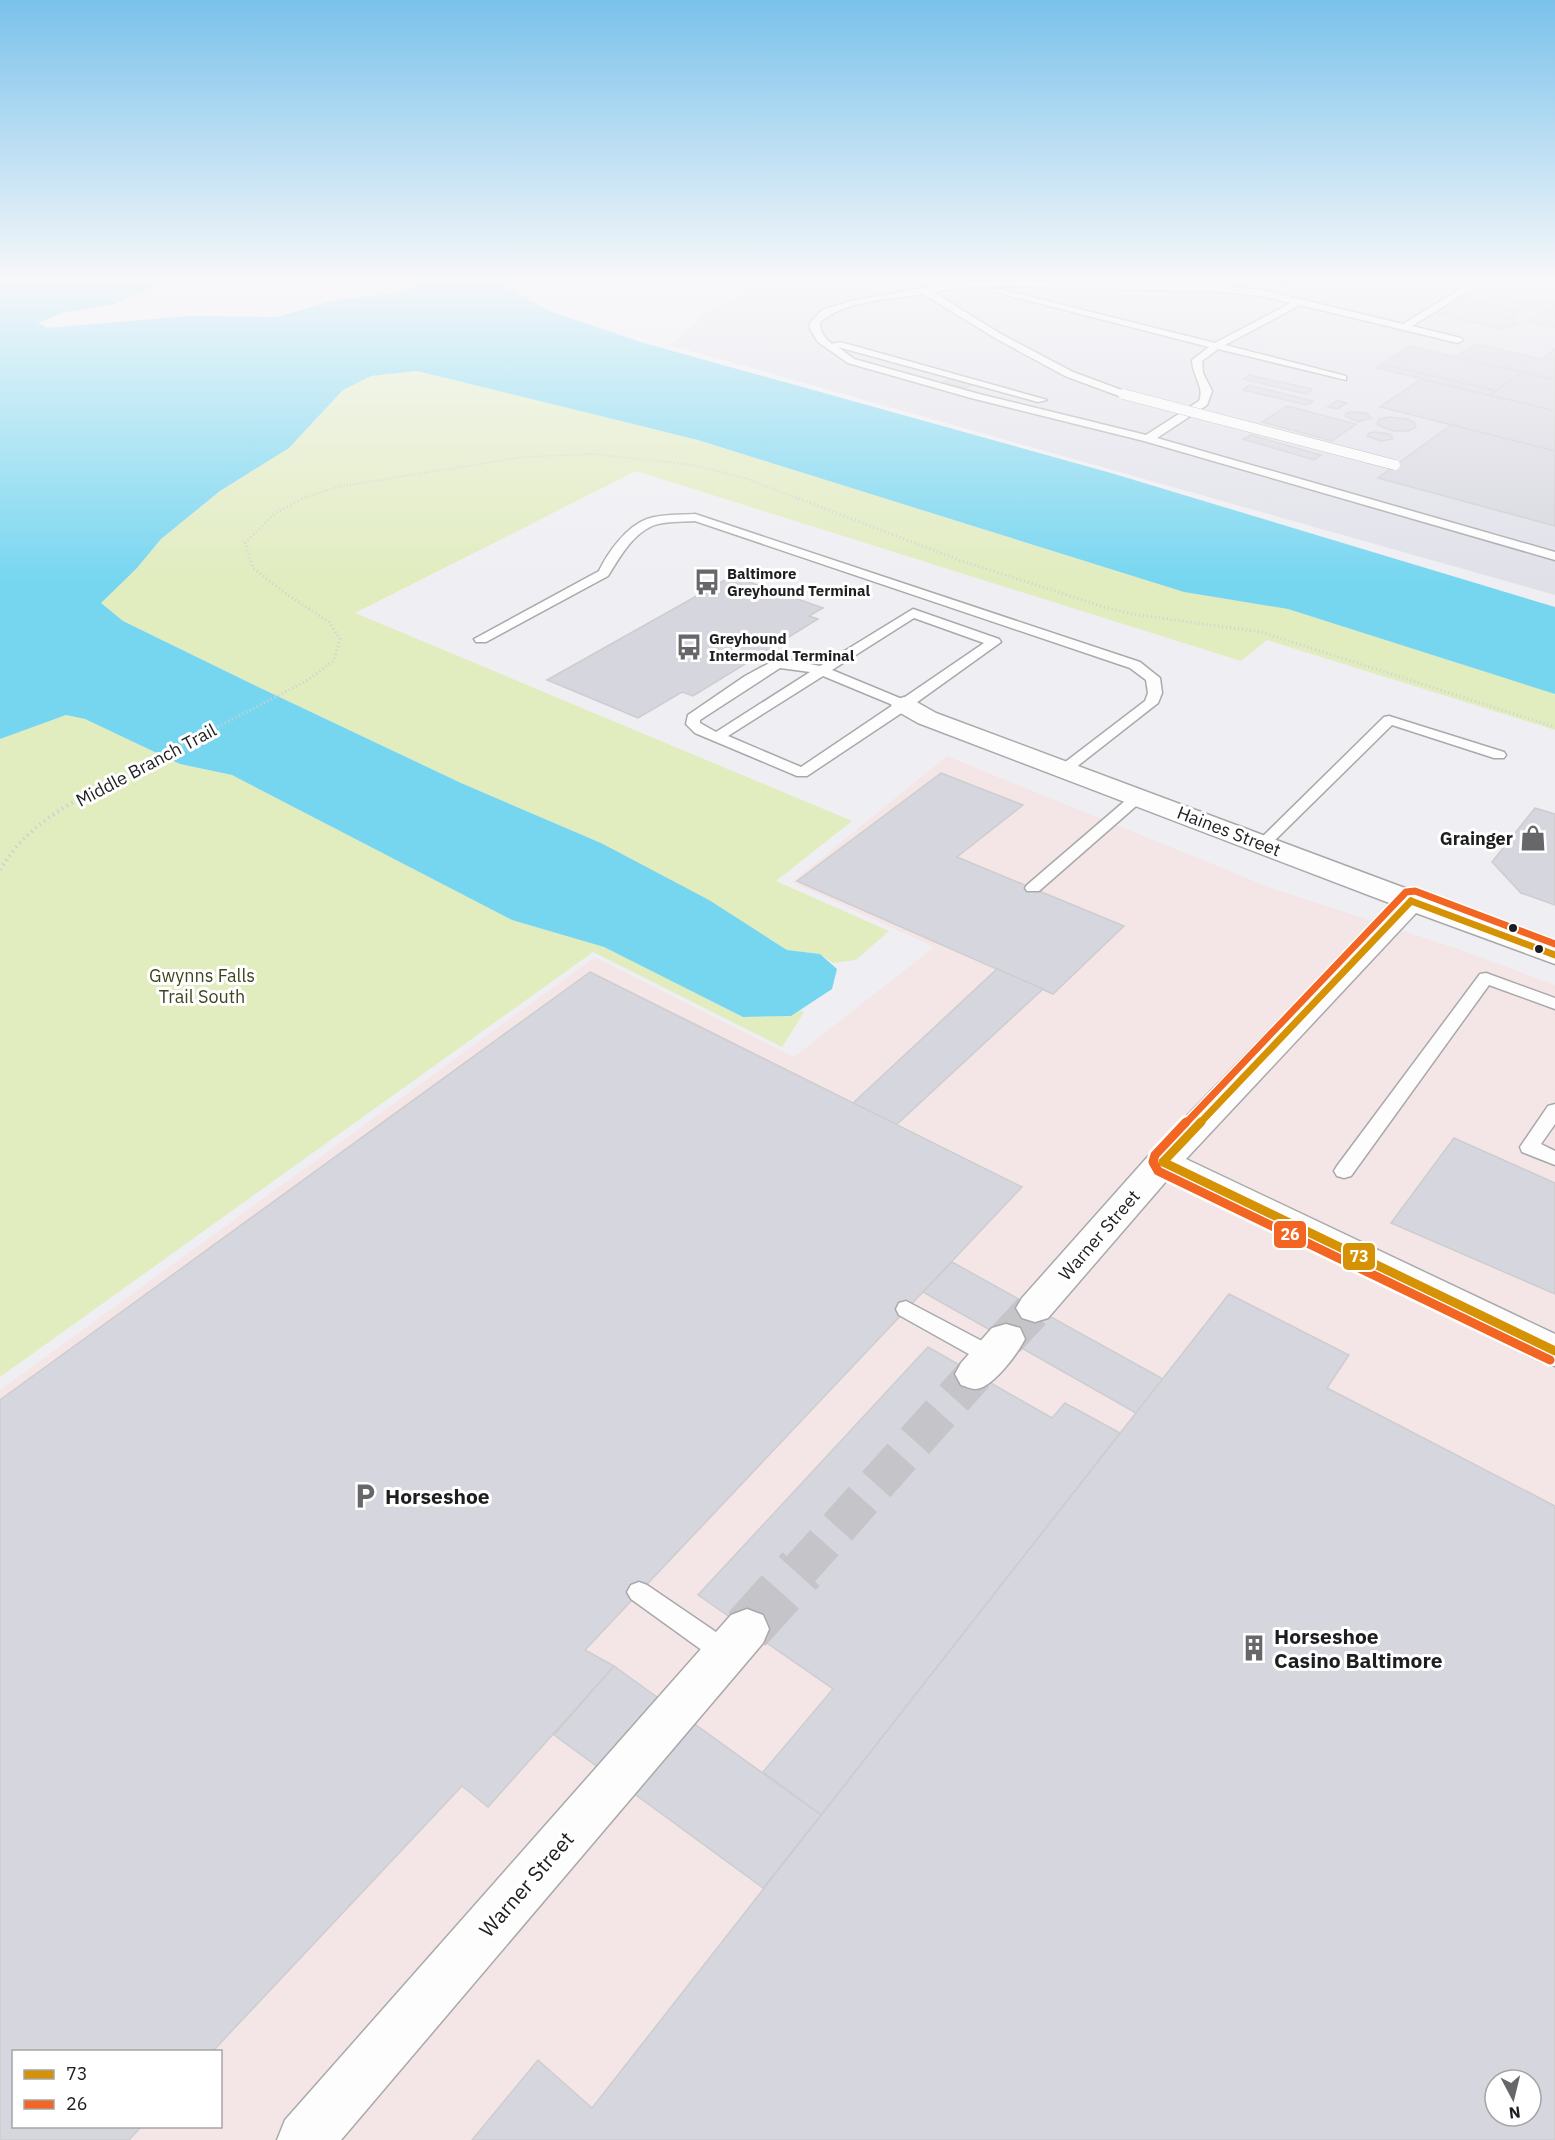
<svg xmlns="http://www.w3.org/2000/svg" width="1555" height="2140" font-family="'IBM Plex Sans',sans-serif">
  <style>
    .commercial { fill: #f4e6e6; fill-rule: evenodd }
    .built { fill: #e0e0e9 }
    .green { fill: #e1ecbf }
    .water { fill: #76d6f0 }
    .building { fill: #d6d6df; stroke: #cdcdcf; stroke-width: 1.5; fill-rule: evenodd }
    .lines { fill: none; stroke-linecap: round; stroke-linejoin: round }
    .street-tunnel-far1 { stroke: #c5c5c9; stroke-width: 38; stroke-dasharray: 38 20; stroke-linecap: butt }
    .street-tunnel { stroke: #c5c5c9; stroke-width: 50; stroke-dasharray: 50 25; stroke-linecap: butt }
    .lane-casing { stroke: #a9a9ab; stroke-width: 3 }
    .street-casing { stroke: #a9a9ab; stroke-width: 3 }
    .path-far2 { stroke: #d1d1d3; stroke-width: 2; stroke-dasharray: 1 2; stroke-linecap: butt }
    .path-far1 { stroke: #d1d1d3; stroke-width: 3; stroke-dasharray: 1 3; stroke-linecap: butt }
    .path { stroke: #d1d1d3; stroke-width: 4; stroke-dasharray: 1.5 4; stroke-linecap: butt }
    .lane { fill: #fdfdfd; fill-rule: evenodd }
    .street { fill: #fdfdfd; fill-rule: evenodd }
    .lane-bridge-casing { stroke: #a9a9ab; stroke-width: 11; stroke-linecap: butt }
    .lane-bridge { stroke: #fdfdfd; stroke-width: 10 }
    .bus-1-far1-casing { stroke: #fff; stroke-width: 10 }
    .bus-1-casing { stroke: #fff; stroke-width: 14 }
    .bus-2-far1-casing { stroke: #fff; stroke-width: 10 }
    .bus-2-casing { stroke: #fff; stroke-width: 14 }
    .bus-1-far1 { stroke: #d69205; stroke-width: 7 }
    .bus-1 { stroke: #d69205; stroke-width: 9 }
    .bus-2-far1 { stroke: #f26522; stroke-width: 7 }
    .bus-2 { stroke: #f26522; stroke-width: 9 }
    .bus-dot { fill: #1e1e20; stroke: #fff; stroke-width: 2 }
    .labels { text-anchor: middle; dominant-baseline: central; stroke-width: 6; stroke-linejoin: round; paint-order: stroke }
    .far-poi-label { font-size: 15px; font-weight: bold; fill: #1e1e20; stroke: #fff; text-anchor: start }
    .street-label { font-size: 18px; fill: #1e1e20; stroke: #fff }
    .poi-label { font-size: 18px; font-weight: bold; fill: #1e1e20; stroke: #fff; text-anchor: end }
    .park-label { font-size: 18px; fill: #3d451d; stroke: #fff }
    .near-poi-label { font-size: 21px; font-weight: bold; fill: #1e1e20; stroke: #fff; text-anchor: start }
    .near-street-label { font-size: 21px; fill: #1e1e20; stroke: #fff }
    .line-badge { stroke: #fff; stroke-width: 2 }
    .badge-label { font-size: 16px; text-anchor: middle; font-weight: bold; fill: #fff }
  </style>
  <rect width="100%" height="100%" fill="#efeff3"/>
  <path class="commercial" d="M947 756 1274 889 1459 949 1555 985V2140H0V1390L595 957 794 1057 934 947 792 882ZM14 2052H220V2126H14ZM1495 2080H1531V2116H1495Z"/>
  <polygon class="built" points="770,282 1555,282 1555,595 670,345 706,313"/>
  <g class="green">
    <polygon points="417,371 698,440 1184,592 1288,609 1555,694 1555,730 1267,640 1241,661 636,471 355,613 852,821 776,881 889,931 856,960 833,963 820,954 787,950 774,941 601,843 461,783 252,684 123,621 100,603 137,568 161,539 220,491 289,448 343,390 371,376"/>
    <polygon points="66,715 85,719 180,764 232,775 512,920 604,947 743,1017 791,1016 799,1010 804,1012 782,1047 593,952 0,1377 0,739"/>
  </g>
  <polygon class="water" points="0,282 171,282 153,287 115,304 62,313 38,323 47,328 190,316 277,317 335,300 389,294 431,282 499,282 549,311 644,343 1111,473 1555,607 1555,694 1288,609 1184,592 698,440 417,371 371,376 343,390 289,448 220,491 161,539 137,568 101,603 123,621 252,684 461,783 601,843 709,900 787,950 820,954 837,969 832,989 791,1016 743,1017 604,947 512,920 232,775 180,764 85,719 66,715 0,739"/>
  <g class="building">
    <polygon points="1273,282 1321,282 1304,292 1269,284"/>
    <polygon points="1465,298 1521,311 1510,318 1518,324 1503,329 1439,315"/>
    <polygon points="1526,298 1555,303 1555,328 1528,322 1546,310 1517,303"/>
    <polygon points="1475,344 1541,359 1555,349 1555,380 1456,357"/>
    <polygon points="1410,346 1456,357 1522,372 1496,391 1382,364"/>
    <polygon points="1382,364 1496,391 1490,395 1376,368"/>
    <polygon points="1522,372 1555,380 1555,411 1490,395"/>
    <polygon points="1249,375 1312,389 1306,394 1243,379"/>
    <polygon points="950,379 972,385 966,388 943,382"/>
    <polygon points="1421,379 1555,411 1555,451 1380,407"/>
    <polygon points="1249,385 1313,401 1307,405 1243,390"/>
    <polygon points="1337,401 1347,403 1337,409 1328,407"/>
    <polygon points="1287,406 1356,424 1332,441 1262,422"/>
    <polygon points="1353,412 1366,413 1371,418 1358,422 1345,416 1347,413"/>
    <polygon points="1389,417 1407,419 1414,422 1416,427 1408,431 1395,431 1384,428 1377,424 1379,419"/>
    <polygon points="1451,425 1555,451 1555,526 1378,478"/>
    <polygon points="1375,432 1390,434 1393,439 1381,441 1367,436 1369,433"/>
    <polygon points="1251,435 1321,455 1314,460 1243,439"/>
    <polygon points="732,576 823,608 809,616 818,619 693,696 682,692 638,718 547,680"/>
    <polygon points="941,773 1023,805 957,857 1124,926 1053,994 797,881"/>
    <polygon points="1535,808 1555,814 1555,905 1521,893 1492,862"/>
    <polygon points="997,969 1043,989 896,1125 853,1103"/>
    <polygon points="590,972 1022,1187 585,1650 614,1666 488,1807 462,1786 212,2052 14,2052 14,2126 142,2126 129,2140 0,2140 0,1400"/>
    <polygon points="1454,1138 1555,1183 1555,1294 1391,1223"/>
    <polygon points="952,1262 1163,1379 1136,1413 923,1292"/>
    <path d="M1229 1294 1349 1355 1327 1388 1555 1506V2140H472L538 2060 592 2108ZM1495 2080H1531V2116H1495Z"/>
    <polygon points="928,1347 1052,1418 1065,1403 1120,1433 821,1815 763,1772 833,1689 698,1595"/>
    <polygon points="614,1666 821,1815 763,1888 554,1735"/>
  </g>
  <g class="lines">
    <g class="street-tunnel-far1">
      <polyline points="1006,1339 1035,1308"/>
      <polyline points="799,1571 975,1374"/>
    </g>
    <polyline class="street-tunnel" points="747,1629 801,1569"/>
    <g class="lane-casing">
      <g id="lane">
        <path d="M956 282H1089L1223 286 1262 290 1403 324 1472 282H1483L1412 326 1461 338 1463 340 1458 343 1300 305 1225 345 1346 376V380L1218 349 1202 361 1203 373 1212 391 1207 405 1157 438 1555 552V560L1144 441 971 398 848 363 818 342 810 329V323L822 310 851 301ZM1013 286 1223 292 1262 296 1291 303 1215 343 995 288V292L1209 347 1192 360C1192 375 1205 387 1199 401L1146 435 979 394 854 359 838 347 1038 402 1047 400 840 342 832 344C825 338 820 333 820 323 840 301 893 299 923 294L995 338 1065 376 1119 396H1127V392L1073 372 1001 334 933 292 963 287Z"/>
        <path d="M695 514 1140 662 1160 678 1162 693 1158 703 1070 772H1060L1058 769 1060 766 1145 701 1148 693 1146 680 1130 668 695 521C682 522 663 521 652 526 631 536 620 557 608 576L486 642H476L474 639 599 571C608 552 626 527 647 519 661 514 680 515 695 514Z"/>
        <path d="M913 609 999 639 1001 642 909 708 807 776H797L695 733 686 724 688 715 745 676 773 661 790 660 820 666ZM914 618 984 643 902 699 832 670ZM780 668 810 672 716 732 700 723V720ZM823 676 893 705 801 767 728 736Z"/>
        <polygon points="1389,716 1504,752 1506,755 1504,758 1494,758 1392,725 1268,847 1258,847 1255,844 1258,841 1384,717"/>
        <polygon points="1138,793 1145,797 1143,800 1039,891 1027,891 1025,888 1027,885 1133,794"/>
        <polygon points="1486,973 1555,998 1555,1009 1489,985 1351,1176 1344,1178 1337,1176 1334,1171 1337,1166 1480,974"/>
        <polygon points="1555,1104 1555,1124 1541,1144 1555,1151 1555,1165 1522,1152 1520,1147 1548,1106"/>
        <polygon points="906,1301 999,1350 1002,1356 999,1362 991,1364 983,1362 899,1315 896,1309 899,1303"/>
        <polygon points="639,1582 647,1585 735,1645 738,1653 735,1661 726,1664 717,1661 631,1599 627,1592 631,1585"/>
      </g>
    </g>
    <g class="street-casing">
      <g id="street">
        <polygon points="904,697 913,700 936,713 1555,944 1555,964 1416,913 1186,1159 1555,1334 1555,1366 1541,1362 1168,1179 1048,1318 1035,1322 1022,1318 1016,1308 1022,1298 1151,1153 1392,904 918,723 895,710 891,705 895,700"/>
        <path d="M1006 1324 1020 1328 1025 1339C1018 1353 992 1389 975 1389 971 1389 965 1386 961 1385L955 1374 961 1363 992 1328Z"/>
        <polygon points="747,1609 763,1615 769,1629 763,1643 341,2140 277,2140 285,2120 731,1615"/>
      </g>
    </g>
    <polyline class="path-far2" points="301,499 337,487 523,457 594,454 693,465 745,478 799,499"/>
    <g class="path-far1">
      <polyline points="795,497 959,560 1104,607 1132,614 1261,632 1555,727"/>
      <polyline points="129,773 308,680 334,660 340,639 329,622 285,593 253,568 245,543 275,513 305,497"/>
    </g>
    <path class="path" d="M0 870C31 818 80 798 132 772"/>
    <use href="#lane" class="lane"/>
    <use href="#street" class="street"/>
    <g class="lane-bridge-casing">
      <polyline id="lane-bridge" points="1123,394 1395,465"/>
    </g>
    <use href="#lane-bridge" class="lane-bridge"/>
    <g class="bus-1-far1-casing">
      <g id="bus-1-far1">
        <polyline points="1411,901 1555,955"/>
        <polyline points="1199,1124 1411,901"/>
      </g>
    </g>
    <g class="bus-1-casing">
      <g id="bus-1">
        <polyline points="1163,1162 1555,1351"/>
        <polyline points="1163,1162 1201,1122"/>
      </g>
    </g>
    <g class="bus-2-far1-casing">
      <polyline id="bus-2-far1" points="1185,1124 1406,892 1415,891 1555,944"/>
    </g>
    <g class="bus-2-casing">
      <polyline id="bus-2" points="1186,1122 1155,1155 1153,1162 1158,1171 1550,1360"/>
    </g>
    <use href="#bus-1-far1" class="bus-1-far1"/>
    <use href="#bus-1" class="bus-1"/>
    <use href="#bus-2-far1" class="bus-2-far1"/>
    <use href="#bus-2" class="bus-2"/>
  </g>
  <linearGradient id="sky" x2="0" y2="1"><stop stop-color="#7ac2eb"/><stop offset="0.48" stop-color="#f8f8fa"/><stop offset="1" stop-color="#f8f8fa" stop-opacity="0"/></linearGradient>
  <rect width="1555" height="582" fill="url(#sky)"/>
  <defs>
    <g id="bus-bare" transform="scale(2.07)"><path d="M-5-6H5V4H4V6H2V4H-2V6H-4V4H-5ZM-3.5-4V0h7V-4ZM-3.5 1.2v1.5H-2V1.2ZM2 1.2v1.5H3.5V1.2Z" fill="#67676a" stroke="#fff" stroke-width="2.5" paint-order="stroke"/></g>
    <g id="shop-bare" transform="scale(2.07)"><path d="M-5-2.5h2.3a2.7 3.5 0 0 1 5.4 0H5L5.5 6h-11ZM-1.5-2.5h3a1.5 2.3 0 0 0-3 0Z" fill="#67676a" stroke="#fff" stroke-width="2.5" paint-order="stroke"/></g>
    <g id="parking-bare" transform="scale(2.07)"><path d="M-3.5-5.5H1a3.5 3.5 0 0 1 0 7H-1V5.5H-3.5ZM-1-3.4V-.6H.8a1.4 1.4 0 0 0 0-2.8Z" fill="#67676a" stroke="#fff" stroke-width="2.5" paint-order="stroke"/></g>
    <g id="building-bare" transform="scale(2.07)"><path d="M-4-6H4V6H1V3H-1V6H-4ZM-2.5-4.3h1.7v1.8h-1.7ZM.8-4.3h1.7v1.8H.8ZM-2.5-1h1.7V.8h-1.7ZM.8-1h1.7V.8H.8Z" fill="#67676a" stroke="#fff" stroke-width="2.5" paint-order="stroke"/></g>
  </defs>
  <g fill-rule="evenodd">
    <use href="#bus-bare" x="707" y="582"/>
    <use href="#bus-bare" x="689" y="647"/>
    <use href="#shop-bare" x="1533" y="838"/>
    <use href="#parking-bare" x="365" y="1496"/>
    <use href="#building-bare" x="1254" y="1648"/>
  </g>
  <g class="bus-dot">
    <circle cx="1513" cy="928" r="5"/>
    <circle cx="1539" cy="949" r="5"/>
  </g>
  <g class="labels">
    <g class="far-poi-label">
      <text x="727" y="573">Baltimore<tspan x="727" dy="17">Greyhound Terminal</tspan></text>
      <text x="709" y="638">Greyhound<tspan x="709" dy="17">Intermodal Terminal</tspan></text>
    </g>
    <g class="street-label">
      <text transform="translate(146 765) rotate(-28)">Middle Branch Trail</text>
      <text transform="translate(1229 831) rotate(21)">Haines Street</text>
      <text transform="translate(1099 1235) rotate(-49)">Warner Street</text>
    </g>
    <g class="poi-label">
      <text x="1513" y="838">Grainger</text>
    </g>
    <g class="park-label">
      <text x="202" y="975">Gwynns Falls<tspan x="202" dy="21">Trail South</tspan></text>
    </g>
    <g class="near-poi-label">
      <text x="385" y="1496">Horseshoe</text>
      <text x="1274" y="1636">Horseshoe<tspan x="1274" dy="24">Casino Baltimore</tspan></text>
    </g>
    <g class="near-street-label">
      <text transform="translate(526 1884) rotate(-49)">Warner Street</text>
    </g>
  </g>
  <g class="line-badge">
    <rect x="1273" y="1220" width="34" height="29" rx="6" fill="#f26522"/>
    <rect x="1342" y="1242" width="34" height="29" rx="6" fill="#d69205"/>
  </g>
  <g class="badge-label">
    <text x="1290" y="1240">26</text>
    <text x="1359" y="1262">73</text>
  </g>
  <rect x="12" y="2050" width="210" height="78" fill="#ffffff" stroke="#a5a5a6" stroke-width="1.5"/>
  <rect x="24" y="2070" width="30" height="9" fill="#d69205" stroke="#a5a5a6" stroke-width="1.5"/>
  <text x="66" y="2080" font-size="18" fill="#1e1e20">73</text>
  <rect x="24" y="2100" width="30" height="9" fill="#f26522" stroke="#a5a5a6" stroke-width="1.5"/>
  <text x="66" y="2110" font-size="18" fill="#1e1e20">26</text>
  <g transform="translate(1513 2098) rotate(173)"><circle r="28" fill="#ffffff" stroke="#a5a5a6" stroke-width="1.5"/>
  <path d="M0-4.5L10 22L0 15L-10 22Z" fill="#67676a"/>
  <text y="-9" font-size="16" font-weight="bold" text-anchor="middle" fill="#1e1e20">N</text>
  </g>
</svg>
